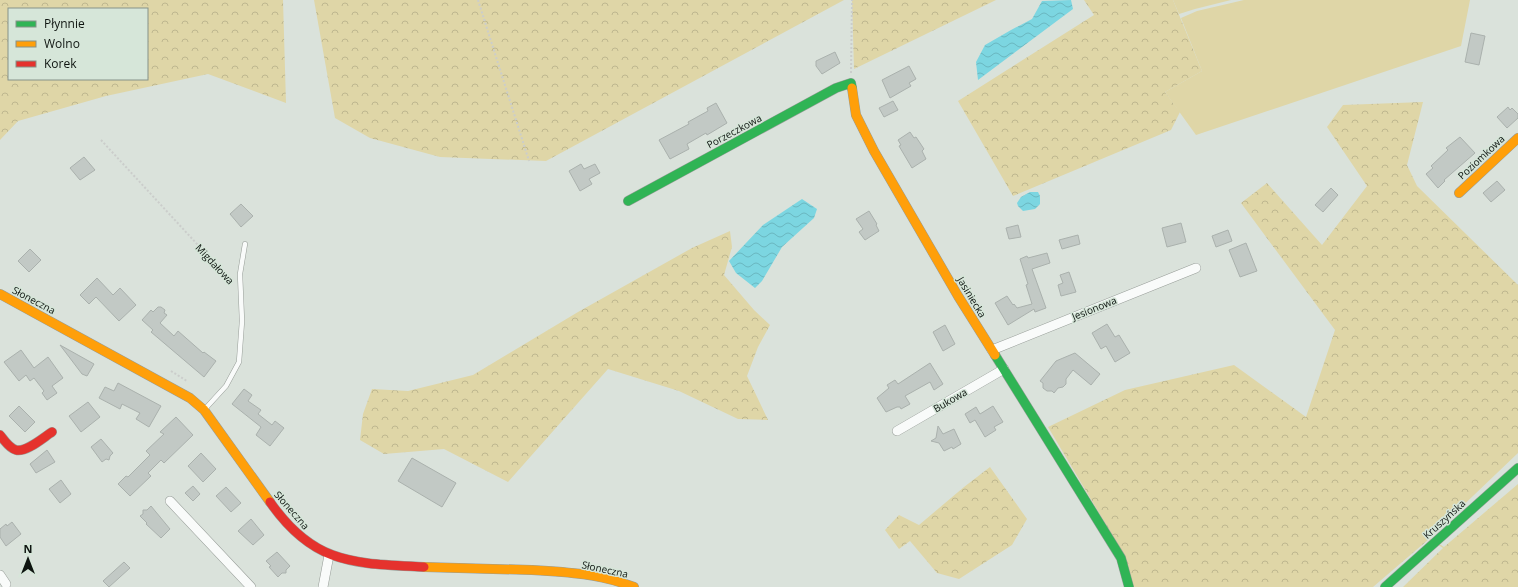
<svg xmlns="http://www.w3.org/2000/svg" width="1518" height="587" font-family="'Open Sans',sans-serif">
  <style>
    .forest { fill: url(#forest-crowns); fill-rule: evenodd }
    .park { fill: #dfd6a7 }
    .water { fill: url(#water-waves) }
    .building { fill: #c2c9c5; stroke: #aab1ad }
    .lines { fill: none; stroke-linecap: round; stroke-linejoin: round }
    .lane-casing { stroke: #979d98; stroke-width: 5.5 }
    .street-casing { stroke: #979d98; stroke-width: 10 }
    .fast-casing { stroke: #979d98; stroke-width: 10 }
    .slow-casing { stroke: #979d98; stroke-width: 10 }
    .jam-casing { stroke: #979d98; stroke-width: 10 }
    .path { stroke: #cbcdcb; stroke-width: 2; stroke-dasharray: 2 2; stroke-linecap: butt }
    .lane { stroke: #f9fbfa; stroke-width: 4.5 }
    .street { stroke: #f9fbfa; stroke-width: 9 }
    .fast { stroke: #30b455; stroke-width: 9 }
    .slow { stroke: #ff9f0a; stroke-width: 9 }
    .jam { stroke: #e5322d; stroke-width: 9 }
    .labels { text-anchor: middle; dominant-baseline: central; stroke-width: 3; stroke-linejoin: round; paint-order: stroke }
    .street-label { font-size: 10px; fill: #0e1410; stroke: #d6e6d9 }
  </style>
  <defs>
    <pattern id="forest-crowns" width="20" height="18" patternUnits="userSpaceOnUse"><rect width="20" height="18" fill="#dfd6a7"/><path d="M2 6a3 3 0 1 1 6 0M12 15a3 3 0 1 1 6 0" fill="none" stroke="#beb78f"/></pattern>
    <pattern id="water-waves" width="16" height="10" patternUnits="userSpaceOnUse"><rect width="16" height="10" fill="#7cd6e1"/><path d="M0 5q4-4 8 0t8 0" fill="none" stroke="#6ab7c0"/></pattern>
  </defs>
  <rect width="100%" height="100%" fill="#dae2db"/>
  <g class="forest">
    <path d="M0 0H283L286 103 208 74 106 96 18 121 0 140ZM9 9H147V79H9Z"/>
    <polygon points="314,0 844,0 546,161 440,157 370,138 335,118"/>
    <polygon points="852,0 996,0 854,69"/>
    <polygon points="1084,0 1173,0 1202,71 1165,92 1180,112 1171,130 1013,196 958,101 1094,15"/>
    <polygon points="1423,102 1407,165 1417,186 1518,285 1518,453 1429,538 1444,547 1518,484 1518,587 1403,587 1443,548 1429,539 1373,587 1133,587 1124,555 1048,427 1125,390 1234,365 1306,417 1335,330 1241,203 1267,183 1322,245 1367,186 1327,127 1343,105"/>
    <polygon points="730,231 732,247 724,275 754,310 770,325 758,347 747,376 768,420 738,419 679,391 608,369 508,482 444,449 384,454 360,440 363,414 372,389 408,391 473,375 578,312 692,248"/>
    <polygon points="990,467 1027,519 1012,545 959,579 937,573 910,541 899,549 885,530 899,515 919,525 964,487"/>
  </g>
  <g class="park">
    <polygon points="1173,0 1231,0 1195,9 1179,14"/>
    <polygon points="1244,0 1470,0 1461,46 1196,135 1165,92 1202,71 1181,18 1197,11"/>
  </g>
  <g class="water">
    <polygon points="1071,0 1073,9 978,80 976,62 985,45 1011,30 1032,19 1042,1"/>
    <polygon points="1030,192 1038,192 1040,196 1040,204 1035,209 1023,211 1018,206 1017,203 1021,197"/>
    <polygon points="802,199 817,209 814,218 782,247 762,281 755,288 736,273 729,261 763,225"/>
  </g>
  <g class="building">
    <polygon points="1471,33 1485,36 1479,65 1465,62"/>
    <polygon points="835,52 840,63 822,74 816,66 816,61"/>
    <polygon points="909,66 916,79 909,83 911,86 890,98 882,80"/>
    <polygon points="893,101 898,110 884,117 879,108"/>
    <polygon points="716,103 727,123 707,135 706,133 687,144 689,149 670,159 659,140 689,124 688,122 708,111 707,108"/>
    <polygon points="1508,107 1510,110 1512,108 1518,114 1518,118 1507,128 1497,117"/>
    <polygon points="910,132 914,138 916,137 924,149 922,151 926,159 912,168 899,146 901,145 898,140"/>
    <polygon points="1460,137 1475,153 1444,180 1445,181 1438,188 1426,174 1433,168 1431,166 1448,150 1446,148"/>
    <polygon points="84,157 95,170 80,180 70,168"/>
    <polygon points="581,164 584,169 595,164 600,173 589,179 592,184 580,191 569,171"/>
    <polygon points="1497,181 1505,190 1491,202 1483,193"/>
    <polygon points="1331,188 1338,195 1323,212 1315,205"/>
    <polygon points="241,204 253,216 241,227 230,214"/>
    <polygon points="869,211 877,224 876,225 879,231 865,240 859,232 863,229 856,219"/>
    <polygon points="1181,223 1186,242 1167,247 1162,228"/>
    <polygon points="1018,225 1021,237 1009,239 1006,228"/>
    <polygon points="1228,230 1232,241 1216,247 1212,236"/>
    <polygon points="1078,235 1080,244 1062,249 1059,240"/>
    <polygon points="1246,243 1257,271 1240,277 1229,250"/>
    <polygon points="30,249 41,260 29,272 18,261"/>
    <polygon points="1047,253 1050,263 1032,269 1046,308 1035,312 1034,309 1008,325 995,303 1007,296 1013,305 1014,304 1017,308 1032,304 1026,285 1028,284 1020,259 1027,256 1028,258"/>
    <polygon points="1069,272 1076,292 1061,296 1058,285 1063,283 1060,275"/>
    <polygon points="97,278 113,295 120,288 136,305 119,321 96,297 89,304 80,295"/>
    <polygon points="158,307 161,307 165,310 164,313 167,315 160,323 174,336 178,331 203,353 204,352 216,361 204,377 151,332 153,330 142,320 151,310 153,312"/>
    <polygon points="1107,324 1115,337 1119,335 1130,353 1115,362 1106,346 1101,349 1092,333"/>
    <polygon points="945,325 955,344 943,351 933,332"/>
    <polygon points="60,345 94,364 87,376 82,374"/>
    <polygon points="21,350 34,368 48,357 63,378 52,386 57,393 47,400 42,393 44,391 34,378 30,381 26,375 19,381 4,362"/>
    <polygon points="1075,353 1100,374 1091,385 1073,370 1066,379 1066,384 1063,387 1058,388 1054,393 1052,391 1047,391 1043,388 1043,383 1040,381 1056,361"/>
    <polygon points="930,363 943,384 934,390 930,382 905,396 910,404 901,409 900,407 897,407 886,412 877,398 889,388 887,385 895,380 898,384"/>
    <polygon points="118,383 161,406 149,427 136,419 140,413 122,404 120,409 99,398 105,387 114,391"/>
    <polygon points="244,389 252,395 248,401 261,410 258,414 272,425 275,421 284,428 270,446 256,435 261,427 232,404"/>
    <polygon points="88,402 100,417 81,432 69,416"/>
    <polygon points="19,406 35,422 25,432 9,416"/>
    <polygon points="993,406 1003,422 994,427 996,430 985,437 975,420 970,423 965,414 976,407 980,414"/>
    <polygon points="176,417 193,435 164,463 161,460 148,473 151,476 130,496 118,484 126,476 128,477 150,455 146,451 164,434 160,432"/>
    <polygon points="938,426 943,434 954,429 961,444 953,449 952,447 944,451 939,443 931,441 936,438"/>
    <polygon points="101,439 113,453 110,456 109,460 106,459 102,462 91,447"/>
    <polygon points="47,450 55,462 36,473 30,464"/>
    <polygon points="201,453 216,469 203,482 188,466"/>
    <polygon points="412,458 456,483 442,507 398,481"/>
    <polygon points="61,480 71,494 60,503 49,489"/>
    <polygon points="193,486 200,494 193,501 185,493"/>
    <polygon points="226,487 241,503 231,512 216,496"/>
    <polygon points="151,506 170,529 161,538 146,524 147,523 140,516 143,514 143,510 147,510"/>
    <polygon points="251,519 264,535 253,545 238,531"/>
    <polygon points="12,522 21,534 6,546 0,537 0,529 6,524 7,526"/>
    <polygon points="277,552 290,566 286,570 286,573 282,573 278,577 269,567 271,566 266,561"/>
    <polygon points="124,562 130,568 109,587 103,581"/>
  </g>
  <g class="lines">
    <g class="lane-casing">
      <polyline id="lane" points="205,409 226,386 239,362 242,321 240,274 245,244"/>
    </g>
    <g class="street-casing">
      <g id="street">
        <polyline points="992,350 1196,268"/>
        <polyline points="897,431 1004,369"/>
        <polyline points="170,501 251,587"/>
        <polyline points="0,575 6,584"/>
        <polyline points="323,587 329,555"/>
      </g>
    </g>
    <g class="fast-casing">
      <g id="fast">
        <polyline points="628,201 836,88 851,83 852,88"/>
        <polyline points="995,355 1121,558 1129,587"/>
        <polyline points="1385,587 1518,468"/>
      </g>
    </g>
    <g class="slow-casing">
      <g id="slow">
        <polyline points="852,88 856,115 874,151 958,296 995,355"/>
        <polyline points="1459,193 1518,138"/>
        <polyline points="0,294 190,398 204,410 270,502"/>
        <path d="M424 567C460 568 496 569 532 570 567 572 601 574 634 587"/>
      </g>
    </g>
    <g class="jam-casing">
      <g id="jam">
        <path d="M0 435C4 440 9 448 16 450 26 453 44 437 52 432"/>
        <path d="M270 502C314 565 353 563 424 567"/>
      </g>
    </g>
    <g class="path">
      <polyline points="478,0 529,161"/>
      <polyline points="851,73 852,0"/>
      <polyline points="101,140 233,283"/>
      <polyline points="171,371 187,381"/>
    </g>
    <use href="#lane" class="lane"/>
    <use href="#street" class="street"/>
    <use href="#fast" class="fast"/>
    <use href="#slow" class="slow"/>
    <use href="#jam" class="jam"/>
  </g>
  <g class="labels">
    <g class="street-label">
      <text transform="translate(734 131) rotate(-28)">Porzeczkowa</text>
      <text transform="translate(1481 157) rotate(-43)">Poziomkowa</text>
      <text transform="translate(215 264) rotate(47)">Migdałowa</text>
      <text transform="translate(972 297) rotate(59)">Jasiniecka</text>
      <text transform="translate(34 300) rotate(28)">Słoneczna</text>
      <text transform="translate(1094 308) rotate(-22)">Jesionowa</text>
      <text transform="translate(950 400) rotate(-30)">Bukowa</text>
      <text transform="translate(292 510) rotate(49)">Słoneczna</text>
      <text transform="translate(1444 519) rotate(-42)">Kruszyńska</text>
      <text transform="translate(605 569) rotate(12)">Słoneczna</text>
    </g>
  </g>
  <rect x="8" y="8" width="140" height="72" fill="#d6e6d9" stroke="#869289"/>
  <rect x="16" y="21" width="20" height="6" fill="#30b455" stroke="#869289"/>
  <text x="44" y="28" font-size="12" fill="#0e1410">Płynnie</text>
  <rect x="16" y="41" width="20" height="6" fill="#ff9f0a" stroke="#869289"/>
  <text x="44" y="48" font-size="12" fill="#0e1410">Wolno</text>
  <rect x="16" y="61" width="20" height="6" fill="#e5322d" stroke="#869289"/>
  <text x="44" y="68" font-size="12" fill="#0e1410">Korek</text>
  <g transform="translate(28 559)" stroke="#d6e6d9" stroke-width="3" paint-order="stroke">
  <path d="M0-3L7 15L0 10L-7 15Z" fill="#0e1410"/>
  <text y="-6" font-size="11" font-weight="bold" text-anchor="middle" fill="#0e1410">N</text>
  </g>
</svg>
